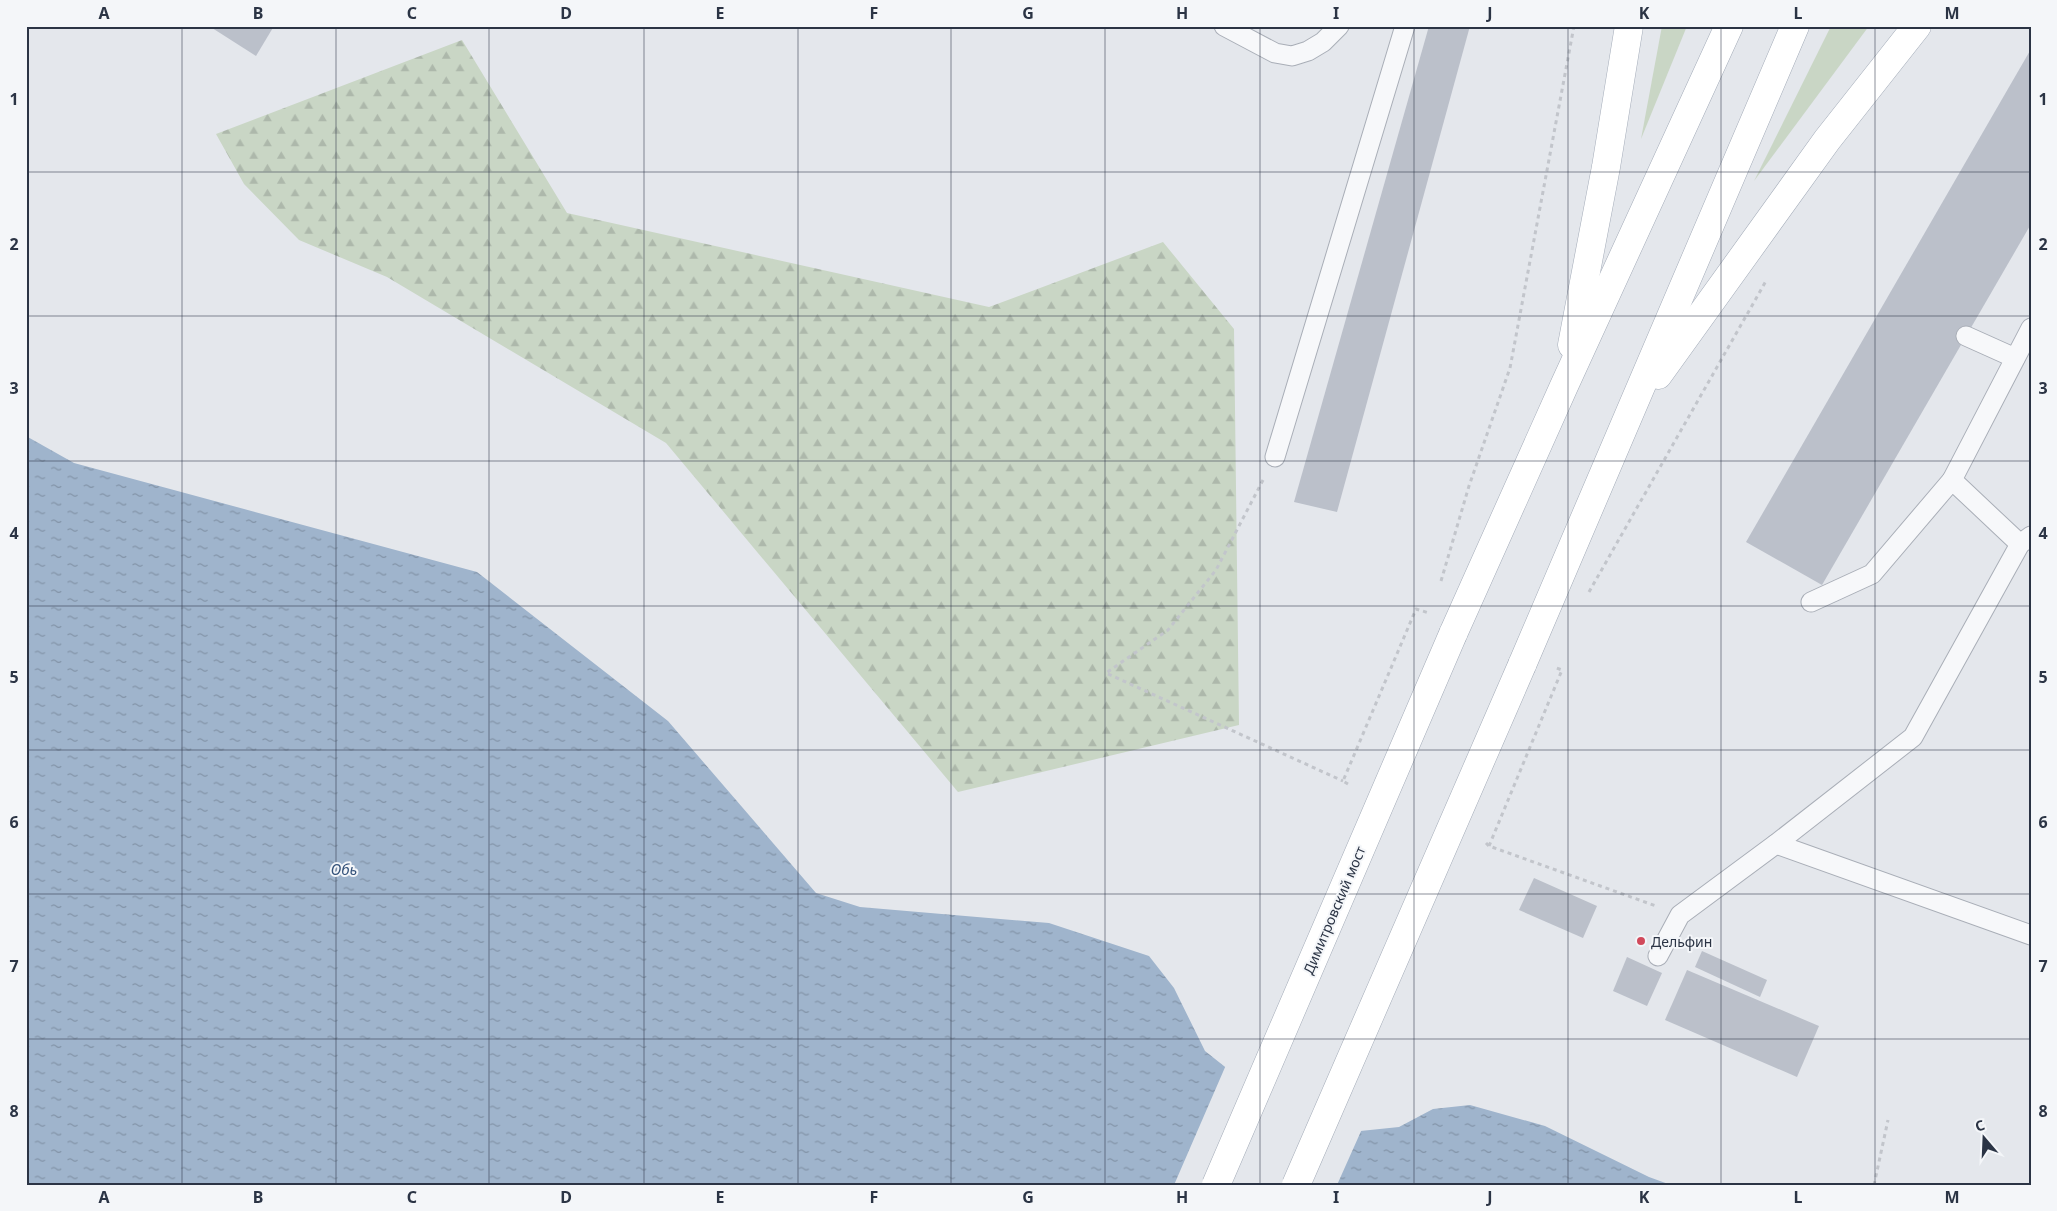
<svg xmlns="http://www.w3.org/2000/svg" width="2057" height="1211" font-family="'Noto Sans',sans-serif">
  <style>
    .grass { fill: #c9d6c5 }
    .forest { fill: url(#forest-firs) }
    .water { fill: url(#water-ripples) }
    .pier { fill: #e4e7ec }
    .building { fill: #bbc0ca }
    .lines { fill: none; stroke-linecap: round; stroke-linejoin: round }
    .service-casing { stroke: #a9aeb7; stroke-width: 21 }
    .primary-casing { stroke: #a3abb8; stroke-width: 29 }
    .path { stroke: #c2c5cb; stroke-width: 3; stroke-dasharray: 4 4; stroke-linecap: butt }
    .service { stroke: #f7f8fa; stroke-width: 19 }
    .primary { stroke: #fff; stroke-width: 28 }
    .primary-bridge-casing { stroke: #a3abb8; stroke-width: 29; stroke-linecap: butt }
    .primary-bridge { stroke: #fff; stroke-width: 28 }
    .grid { fill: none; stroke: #2b3445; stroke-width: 1; stroke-opacity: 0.55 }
    .poi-dot { fill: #d1495b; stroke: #f4f6f9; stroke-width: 2 }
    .labels { text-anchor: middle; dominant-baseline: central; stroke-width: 4; stroke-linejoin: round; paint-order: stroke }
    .street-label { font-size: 14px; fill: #2b3445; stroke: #f4f6f9 }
    .poi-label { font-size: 14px; fill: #2b3445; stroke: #f4f6f9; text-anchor: start }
    .water-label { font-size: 15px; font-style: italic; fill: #34527a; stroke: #f4f6f9 }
    .neatline { fill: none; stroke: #2b3445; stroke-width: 2 }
    .grid-label { font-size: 16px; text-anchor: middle; font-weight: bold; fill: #2b3445 }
  </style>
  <defs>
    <pattern id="forest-firs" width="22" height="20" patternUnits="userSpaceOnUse" patternTransform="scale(1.25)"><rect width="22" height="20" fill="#c9d6c5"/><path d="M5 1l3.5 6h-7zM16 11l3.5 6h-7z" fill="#adb8ab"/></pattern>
    <pattern id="water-ripples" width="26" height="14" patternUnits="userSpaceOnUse" patternTransform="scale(1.25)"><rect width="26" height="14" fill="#9fb4cc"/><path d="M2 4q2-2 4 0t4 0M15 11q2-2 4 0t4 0" fill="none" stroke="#8293a7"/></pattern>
  </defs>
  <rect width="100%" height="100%" fill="#e4e7ec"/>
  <g class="grass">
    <polygon points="1662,26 1687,26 1641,139"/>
    <polygon points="1831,26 1869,26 1754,181"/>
  </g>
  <polygon class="forest" points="462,40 567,213 989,307 1163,242 1234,329 1239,725 958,792 666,443 387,277 299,240 244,184 216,134"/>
  <polygon class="water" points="26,436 74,463 477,572 668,721 816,893 860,907 1049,923 1149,956 1174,988 1205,1051 1263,1097 1341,1133 1399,1127 1433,1109 1470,1105 1545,1126 1649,1177 1671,1185 26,1185"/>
  <polygon class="pier" points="1226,1065 1264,1095 1341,1131 1362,1129 1337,1185 1174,1185"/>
  <g class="building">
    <polygon points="209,26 274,26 256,56"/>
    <polygon points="1429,26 1470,26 1337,512 1294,502"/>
    <polygon points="2031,49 2031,224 1822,585 1746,542"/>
    <polygon points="1534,878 1597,906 1583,938 1519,910"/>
    <polygon points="1702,951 1767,980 1760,997 1695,967"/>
    <polygon points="1627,957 1662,973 1647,1006 1613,991"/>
    <polygon points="1687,970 1819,1026 1797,1077 1665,1020"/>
  </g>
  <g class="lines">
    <g class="service-casing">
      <g id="service">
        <polyline points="1224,26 1275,53 1292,56 1308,51 1323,42 1339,26"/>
        <polyline points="1966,336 2015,358"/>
        <polyline points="1275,457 1405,26"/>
        <polyline points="1952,480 2031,328"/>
        <polyline points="1811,602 1872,574 1952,480 2020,544"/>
        <polyline points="1776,844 2031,935"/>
        <polyline points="1658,956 1680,915 1776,844 1913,737 2020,544 2031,536"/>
      </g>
    </g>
    <g class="primary-casing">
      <g id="primary">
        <polyline points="1572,345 1606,167 1629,26"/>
        <polyline points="1658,375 1827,140 1917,26"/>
        <polyline points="1453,634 1564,386 1729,26"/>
        <polyline points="1522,665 1795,26"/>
      </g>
    </g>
    <g class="path">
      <polyline points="1263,480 1216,570 1168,630 1106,673 1343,781"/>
      <polyline points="1441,581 1469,486 1510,368 1574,26"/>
      <polyline points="1589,592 1766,281"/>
      <polyline points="1348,784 1343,781 1416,609 1429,613"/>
      <polyline points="1486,843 1489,846 1656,906"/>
      <polyline points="1489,846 1562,670 1554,667"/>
      <polyline points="1874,1185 1888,1120"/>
    </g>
    <use href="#service" class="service"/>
    <use href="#primary" class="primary"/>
    <g class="primary-bridge-casing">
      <g id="primary-bridge">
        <polyline points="1216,1185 1453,634"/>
        <polyline points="1296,1185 1522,665"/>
      </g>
    </g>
    <use href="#primary-bridge" class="primary-bridge"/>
  </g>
  <path class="grid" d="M182 26V1185M336 26V1185M489 26V1185M644 26V1185M798 26V1185M951 26V1185M1105 26V1185M1260 26V1185M1414 26V1185M1568 26V1185M1721 26V1185M1875 26V1185M26 172H2031M26 316H2031M26 461H2031M26 606H2031M26 750H2031M26 894H2031M26 1039H2031"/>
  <circle class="poi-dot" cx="1641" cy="941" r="5"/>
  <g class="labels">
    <g class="street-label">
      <text transform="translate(1334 910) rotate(-67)">Димитровский мост</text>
    </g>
    <g class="poi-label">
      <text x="1651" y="941">Дельфин</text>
    </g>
    <g class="water-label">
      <text x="344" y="869">Обь</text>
    </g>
  </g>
  <rect width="2057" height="1211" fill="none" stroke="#f4f6f9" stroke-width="55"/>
  <g transform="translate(1984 1138) rotate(341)" stroke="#f4f6f9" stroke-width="4" paint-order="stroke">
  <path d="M0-4L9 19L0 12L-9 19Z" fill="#2b3445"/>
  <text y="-8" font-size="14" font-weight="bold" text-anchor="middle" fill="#2b3445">С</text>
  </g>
  <rect x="28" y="28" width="2002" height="1156" class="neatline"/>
  <g class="grid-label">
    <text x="104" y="19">A</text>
    <text x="258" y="19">B</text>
    <text x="412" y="19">C</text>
    <text x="566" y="19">D</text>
    <text x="720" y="19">E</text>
    <text x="874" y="19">F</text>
    <text x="1028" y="19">G</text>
    <text x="1182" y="19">H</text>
    <text x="1336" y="19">I</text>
    <text x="1490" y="19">J</text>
    <text x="1644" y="19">K</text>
    <text x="1798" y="19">L</text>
    <text x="1952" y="19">M</text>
    <text x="14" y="105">1</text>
    <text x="2043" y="105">1</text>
    <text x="14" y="250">2</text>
    <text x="2043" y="250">2</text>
    <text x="14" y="394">3</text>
    <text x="2043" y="394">3</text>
    <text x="14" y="539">4</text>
    <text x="2043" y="539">4</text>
    <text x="14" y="683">5</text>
    <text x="2043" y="683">5</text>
    <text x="14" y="828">6</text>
    <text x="2043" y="828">6</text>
    <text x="14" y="972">7</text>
    <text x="2043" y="972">7</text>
    <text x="14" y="1117">8</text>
    <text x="2043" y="1117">8</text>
    <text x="104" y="1203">A</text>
    <text x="258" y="1203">B</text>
    <text x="412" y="1203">C</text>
    <text x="566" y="1203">D</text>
    <text x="720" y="1203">E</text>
    <text x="874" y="1203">F</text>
    <text x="1028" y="1203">G</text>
    <text x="1182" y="1203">H</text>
    <text x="1336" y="1203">I</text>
    <text x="1490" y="1203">J</text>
    <text x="1644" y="1203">K</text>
    <text x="1798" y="1203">L</text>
    <text x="1952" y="1203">M</text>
  </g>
</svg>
